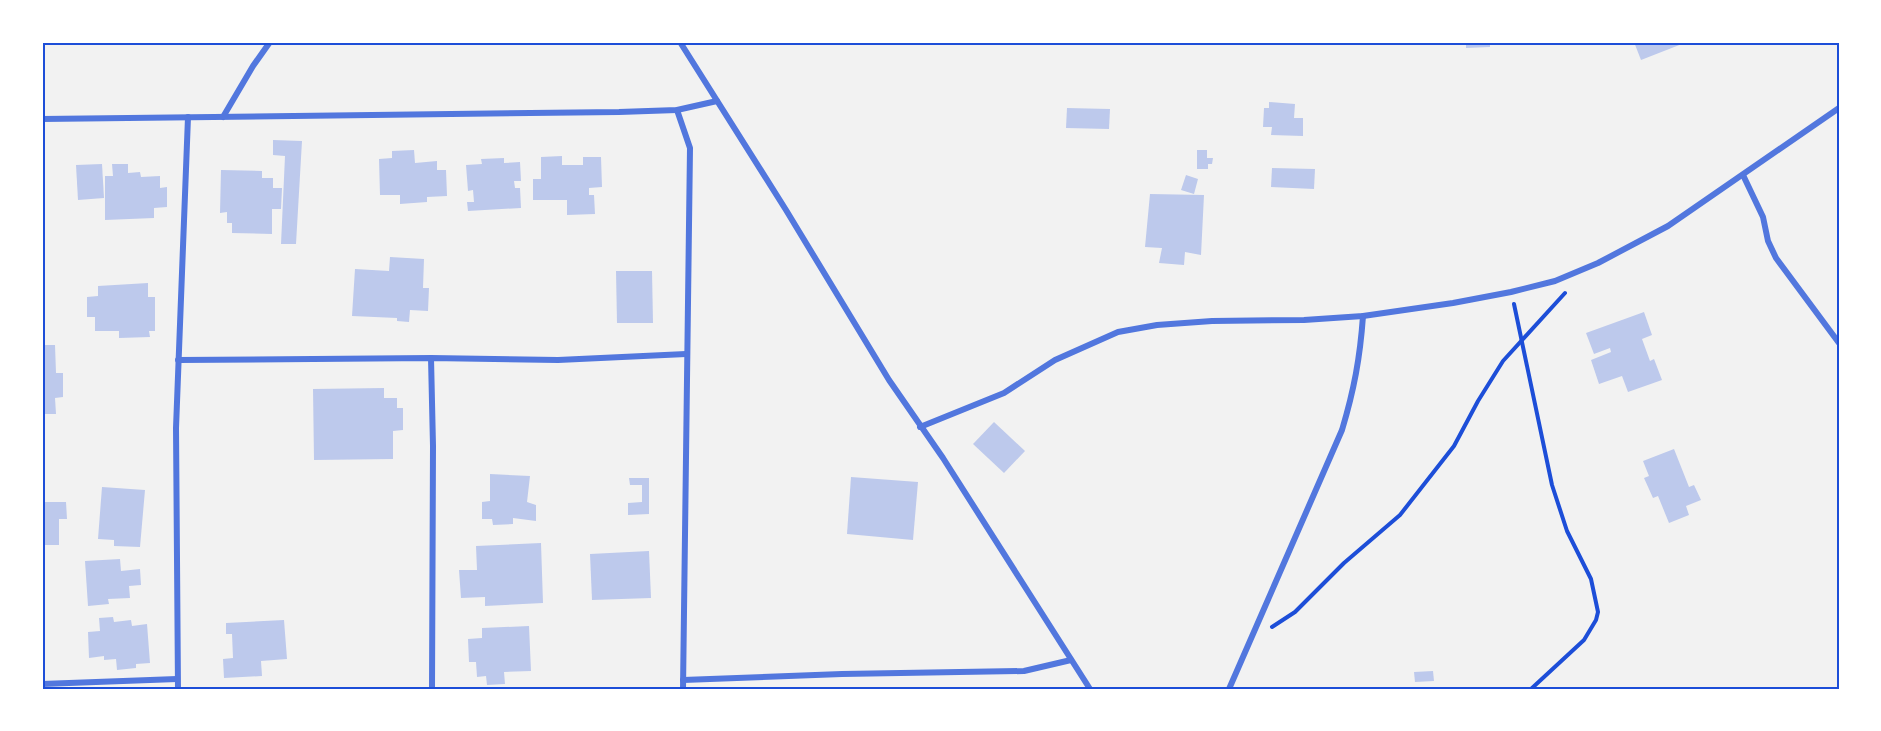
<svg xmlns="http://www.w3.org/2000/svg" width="1881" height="731" font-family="Signika,sans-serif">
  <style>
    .building { fill: #bdc9ec }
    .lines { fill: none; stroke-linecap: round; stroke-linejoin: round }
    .path { stroke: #1d4ed8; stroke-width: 4 }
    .minor { stroke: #5277de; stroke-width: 6 }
    .neatline { fill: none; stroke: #1d4ed8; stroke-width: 2 }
  </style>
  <rect width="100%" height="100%" fill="#f2f2f2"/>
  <g class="building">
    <polygon points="1466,42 1490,42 1490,47 1466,48"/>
    <polygon points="1634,42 1687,42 1641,60"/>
    <polygon points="1269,102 1295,104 1294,118 1303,118 1303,136 1271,135 1272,127 1263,127 1264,108 1269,108"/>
    <polygon points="1067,108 1110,109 1109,129 1066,128"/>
    <polygon points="273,140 302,141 296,244 281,244 285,156 273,155"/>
    <polygon points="414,150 415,163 437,161 437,170 446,170 447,196 427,197 427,202 400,204 400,195 380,195 379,159 392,158 392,151"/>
    <polygon points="1197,150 1207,150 1207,158 1213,158 1212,164 1208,164 1208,169 1197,169"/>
    <polygon points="562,156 562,165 583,165 583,157 601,157 602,187 589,188 589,195 594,195 595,214 567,215 567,200 533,200 533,179 541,179 541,157"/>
    <polygon points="504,158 504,163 520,162 521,181 514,181 515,188 520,188 521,208 468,211 467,202 474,202 473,190 468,191 466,165 482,164 481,159"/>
    <polygon points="102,164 104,198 78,200 76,165"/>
    <polygon points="112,164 128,164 128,173 140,172 141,177 160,176 160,188 167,187 167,207 154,208 154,218 105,220 105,176 113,176"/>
    <polygon points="1272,168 1315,169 1314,189 1271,187"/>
    <polygon points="221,170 262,171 262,178 273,178 273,188 282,188 281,209 272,209 272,234 232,233 232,223 227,223 227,212 220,213"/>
    <polygon points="1186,175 1198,179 1194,194 1181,190"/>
    <polygon points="1150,194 1204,195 1201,255 1185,252 1184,265 1159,263 1162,248 1145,247"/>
    <polygon points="390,257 424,259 423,288 429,288 428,311 410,310 409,322 397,321 397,318 352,316 355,269 389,271"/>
    <polygon points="616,271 652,271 653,323 617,323"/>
    <polygon points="148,283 148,297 155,297 155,331 149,331 150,337 119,338 119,331 95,331 95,317 87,317 87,297 98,296 98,286"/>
    <polygon points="1644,312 1652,335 1642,339 1650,361 1654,359 1662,380 1628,392 1622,376 1599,384 1591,360 1611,352 1610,348 1594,354 1586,333"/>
    <polygon points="42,345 55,345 56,373 63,373 63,397 55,398 56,414 42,414"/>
    <polygon points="384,388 384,398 397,398 397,408 403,408 403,430 393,431 393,459 314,460 313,389"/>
    <polygon points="994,422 1025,451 1004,473 973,444"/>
    <polygon points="1674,449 1689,487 1694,485 1701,500 1686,506 1689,515 1669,523 1658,496 1653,498 1644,478 1649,476 1643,461"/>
    <polygon points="490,474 530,476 527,502 536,505 536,521 513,518 513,524 493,525 492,519 482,519 482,502 490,501"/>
    <polygon points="851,477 918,482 913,540 847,534"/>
    <polygon points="629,478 649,478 649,514 628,515 628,503 642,502 642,485 630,485"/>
    <polygon points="102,487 145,490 140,547 114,546 114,540 98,539"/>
    <polygon points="42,502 66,502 67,519 59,519 59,545 42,545"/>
    <polygon points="541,543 543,603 485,606 485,597 461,598 459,570 477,570 476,546"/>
    <polygon points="649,551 651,598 592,600 590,554"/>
    <polygon points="120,559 121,571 140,569 141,585 129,586 130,598 108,599 109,604 88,606 85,561"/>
    <polygon points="113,617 114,622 131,620 132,626 147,624 150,663 136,664 136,668 117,670 116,659 104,660 104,656 89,658 88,632 100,631 99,618"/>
    <polygon points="284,620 287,659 261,661 262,676 224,678 223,659 233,658 232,634 226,634 226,623"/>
    <polygon points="529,626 531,671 504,672 505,684 487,685 486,676 477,677 476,662 469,662 468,639 482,638 482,628"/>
    <polygon points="1433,671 1434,681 1415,682 1414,672"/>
  </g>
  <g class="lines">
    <g class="path">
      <polyline points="1514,304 1552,485 1567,531 1591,579 1598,612 1596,620 1584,640 1531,689"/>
      <polyline points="1272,627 1295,612 1344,563 1400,515 1454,446 1478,401 1503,361 1565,293"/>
    </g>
    <g class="minor">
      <polyline points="680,42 786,210 889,380 943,458 1090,689"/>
      <polyline points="677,110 690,148 683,689"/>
      <polyline points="223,117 253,66 270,42"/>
      <polyline points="42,119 619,112 677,110 717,101"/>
      <polyline points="1743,175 1763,217 1768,241 1776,258 1839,343"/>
      <polyline points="431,358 433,446 432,689"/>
      <polyline points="178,360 431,358 558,360 686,354"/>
      <polyline points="920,427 1004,393 1055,360 1118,332 1157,325 1212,321 1304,320 1363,316 1453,303 1511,292 1555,281 1598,263 1668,226 1839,108"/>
      <polyline points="683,680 842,674 1024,671 1071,660"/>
      <polyline points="42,684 177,679"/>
      <polyline points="178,689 176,428 188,117"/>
      <path d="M1229 689 1342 430C1354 390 1360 358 1363 316"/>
    </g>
  </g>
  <rect width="1881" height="731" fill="none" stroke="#ffffff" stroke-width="87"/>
  <rect x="44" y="44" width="1794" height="644" class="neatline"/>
</svg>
